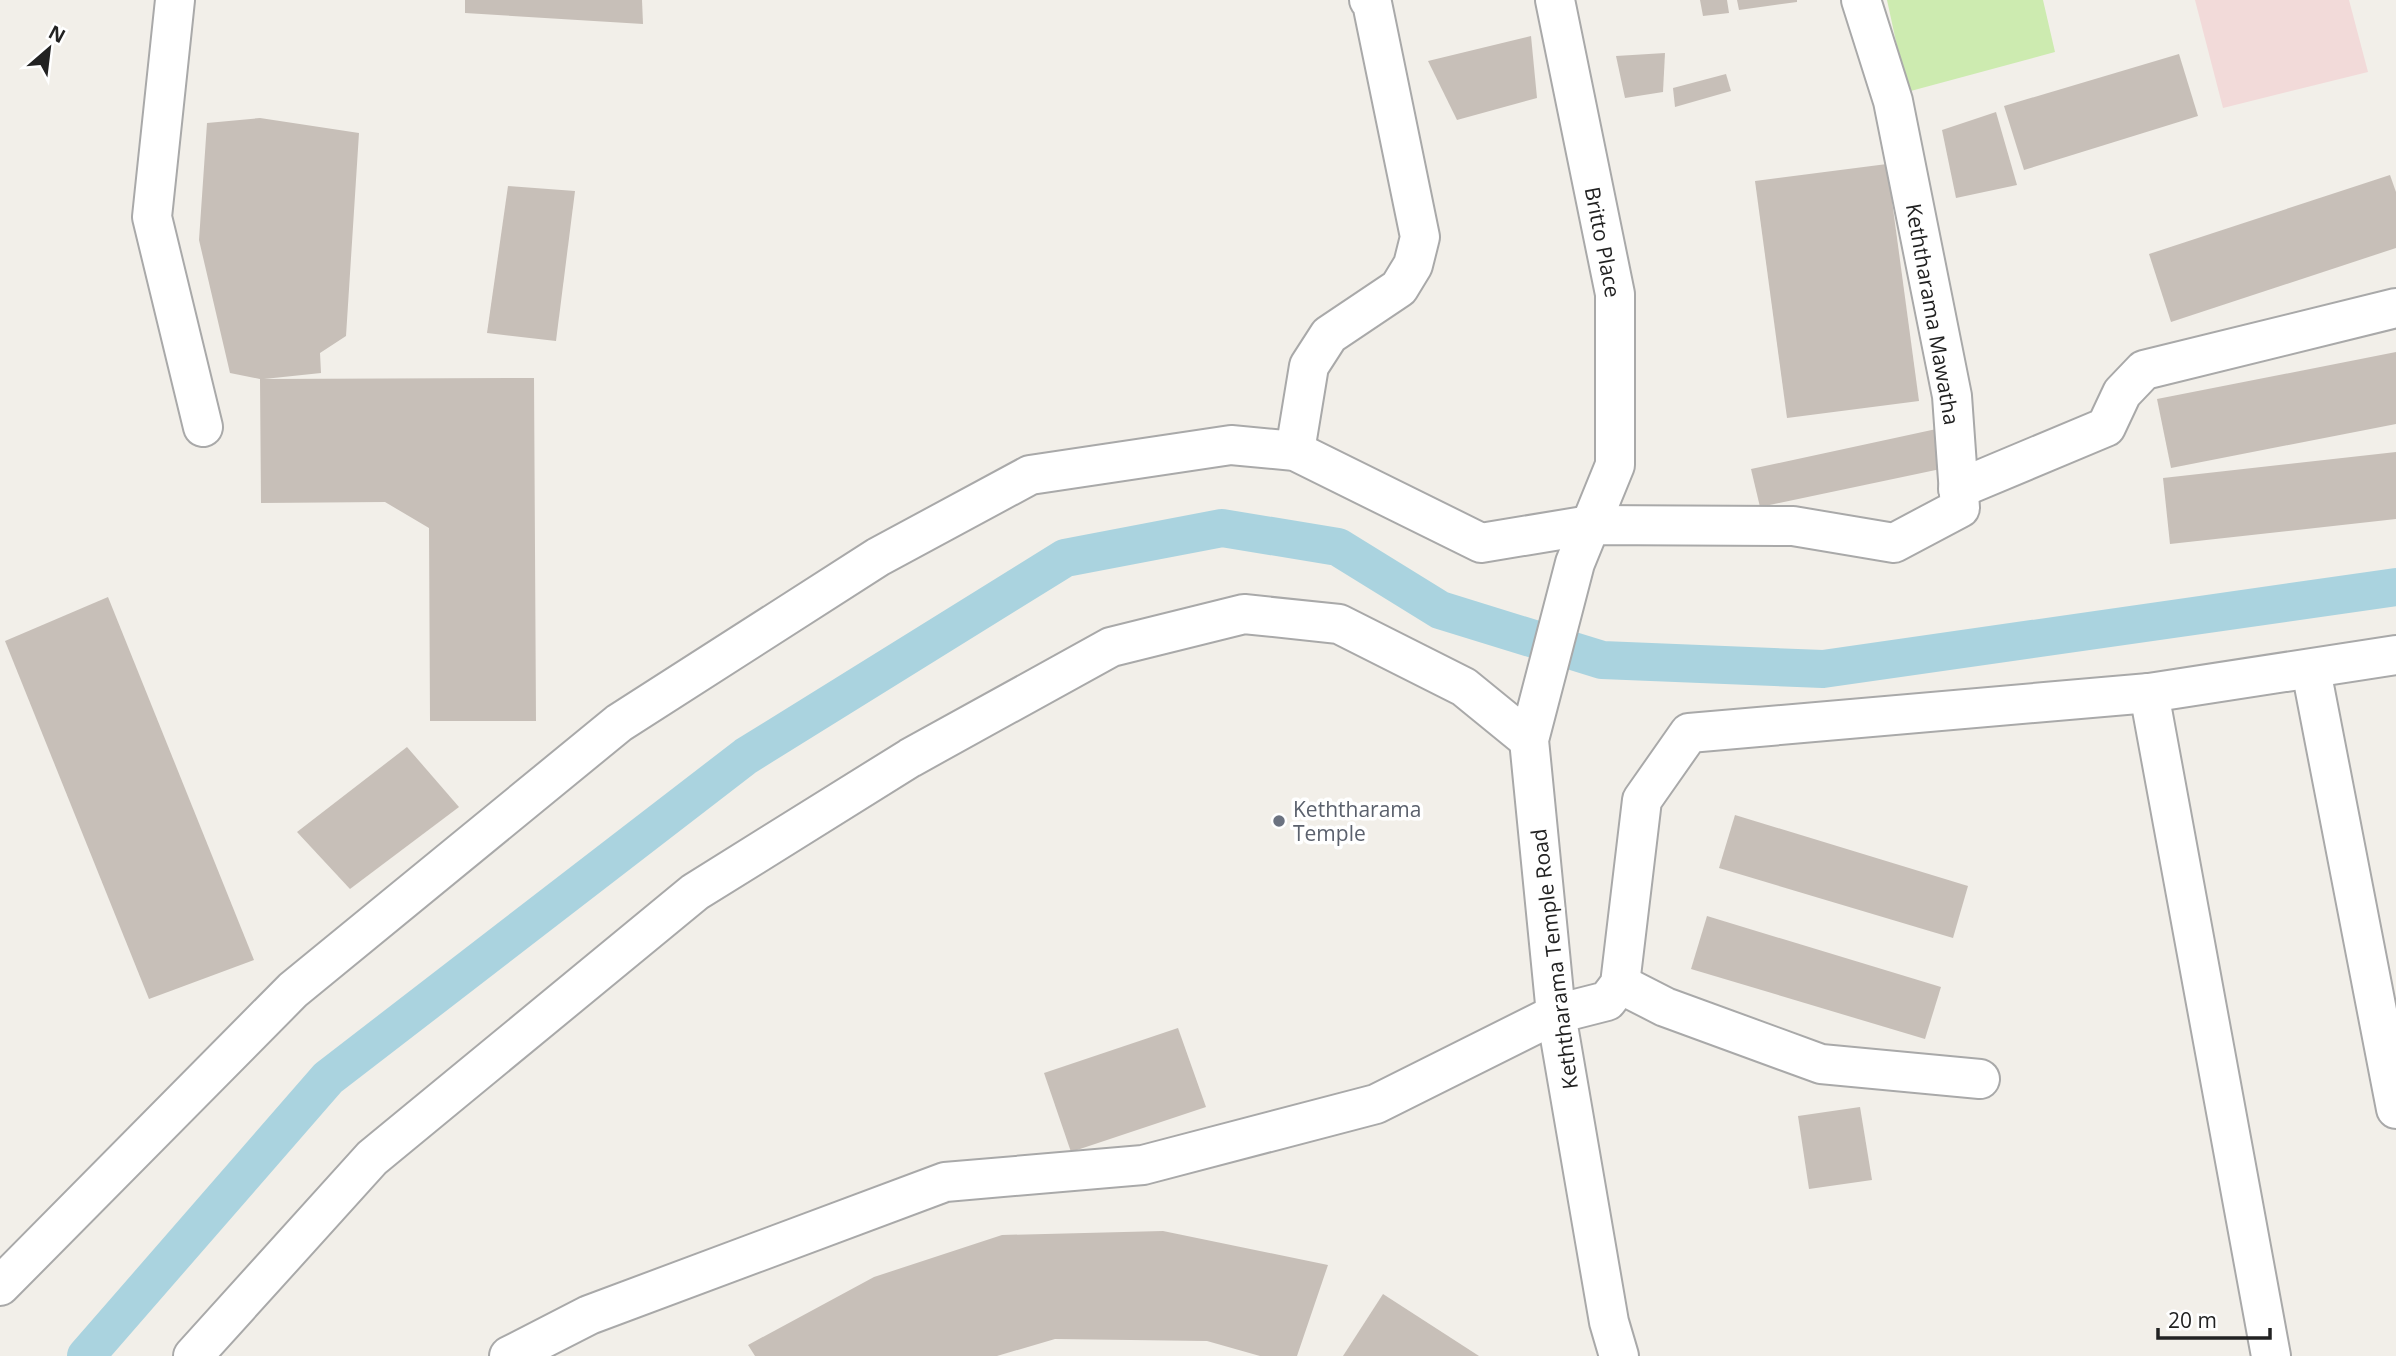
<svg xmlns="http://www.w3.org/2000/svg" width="2396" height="1356" font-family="'Open Sans',sans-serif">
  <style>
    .commercial { fill: #f2dad9 }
    .grass { fill: #cdebb0 }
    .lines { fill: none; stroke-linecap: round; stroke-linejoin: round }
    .canal { stroke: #aad3df; stroke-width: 38 }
    .building { fill: #c7bfb8 }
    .minor-casing { stroke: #a9a9a9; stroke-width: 42 }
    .minor { stroke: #fff; stroke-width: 38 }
    .worship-dot { fill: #6b7280; stroke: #fff; stroke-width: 2.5 }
    .labels { text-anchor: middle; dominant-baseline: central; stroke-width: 7; stroke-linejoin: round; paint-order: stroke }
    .street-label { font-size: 21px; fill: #222; stroke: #fff }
    .worship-label { font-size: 21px; fill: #5b616d; stroke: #fff; text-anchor: start }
  </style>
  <rect width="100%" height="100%" fill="#f2efe9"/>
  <polygon class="commercial" points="2195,0 2349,0 2368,72 2223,108"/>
  <polygon class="grass" points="1887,0 2043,0 2055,52 1907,92"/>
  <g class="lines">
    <polyline class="canal" points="86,1356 328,1078 746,756 1065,558 1222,528 1338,547 1440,610 1602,660 1823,669 2396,587"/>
  </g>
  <g class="building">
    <polygon points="465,0 642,0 643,24 465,13"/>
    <polygon points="1700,0 1727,0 1729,13 1703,16"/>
    <polygon points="1737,0 1797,0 1797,2 1739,10"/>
    <polygon points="1531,36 1537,98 1457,120 1428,61"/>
    <polygon points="1665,53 1663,92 1625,98 1616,56"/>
    <polygon points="2179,54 2198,116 2024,170 2004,106"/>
    <polygon points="1726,74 1731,91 1675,107 1673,88"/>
    <polygon points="1996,112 2017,185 1956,198 1942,130"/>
    <polygon points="260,118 359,133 346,336 320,353 321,373 264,379 534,378 536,721 430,721 429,528 385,502 261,503 260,379 230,373 199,240 207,123"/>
    <polygon points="1887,164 1919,401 1787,418 1755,181"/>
    <polygon points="2390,175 2396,192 2396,248 2171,322 2149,254"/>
    <polygon points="508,186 575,191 556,341 487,333"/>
    <polygon points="2396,352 2396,424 2171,468 2157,399"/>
    <polygon points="1941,428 1950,467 1760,507 1751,469"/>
    <polygon points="2396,452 2396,519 2170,544 2163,478"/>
    <polygon points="108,597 254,960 149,999 5,641"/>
    <polygon points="407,747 459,807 350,889 297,832"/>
    <polygon points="1735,815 1968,886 1953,938 1719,868"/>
    <polygon points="1707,916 1941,987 1925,1039 1691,969"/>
    <polygon points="1178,1028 1206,1107 1071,1152 1044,1073"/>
    <polygon points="1860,1107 1872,1180 1809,1189 1798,1116"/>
    <polygon points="1163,1231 1328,1265 1297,1356 1260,1356 1207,1341 1055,1339 997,1356 755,1356 748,1345 874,1277 1002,1235"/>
    <polygon points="1383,1294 1479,1356 1343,1356"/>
  </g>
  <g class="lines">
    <g class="minor-casing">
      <g id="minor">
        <polyline points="175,0 152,217 203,427"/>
        <polyline points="1555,0 1615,294 1615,465 1575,563 1529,740 1556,1014 1609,1322 1619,1356"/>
        <polyline points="1295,451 1309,366 1329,335 1399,288 1413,265 1420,237 1372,3 1369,0"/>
        <polyline points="1958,489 2106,427 2122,393 2144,370 2396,308"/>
        <polyline points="2311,670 2396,1109"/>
        <polyline points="2149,693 2271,1356"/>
        <polyline points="1620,984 1665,1007 1821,1064 1980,1079"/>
        <polyline points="0,1286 293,990 619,723 878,557 1030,475 1231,445 1295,451 1481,543 1590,525 1793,526 1894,543 1960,508 1952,396 1893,101 1861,0"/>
        <polyline points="193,1356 372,1158 695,892 910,758 1111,647 1244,614 1339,624 1464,687 1529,740"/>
        <polyline points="509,1356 589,1315 945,1182 1143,1165 1376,1104 1556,1014 1607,1001 1620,984 1642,800 1689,733 2149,693 2396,655"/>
      </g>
    </g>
    <use href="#minor" class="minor"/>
  </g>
  <circle class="worship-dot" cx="1279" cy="821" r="7"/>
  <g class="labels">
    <g class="street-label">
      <text transform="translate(1603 242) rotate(79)">Britto Place</text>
      <text transform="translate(1933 314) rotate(80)">Keththarama Mawatha</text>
      <text transform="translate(1554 959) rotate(-97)">Keththarama Temple Road</text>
    </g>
    <g class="worship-label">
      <text x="1293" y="809">Keththarama<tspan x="1293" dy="24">Temple</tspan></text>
    </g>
  </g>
  <g transform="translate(49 49) rotate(28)" stroke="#ffffff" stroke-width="5" paint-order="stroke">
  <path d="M0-5L12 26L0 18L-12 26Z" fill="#222222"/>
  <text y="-10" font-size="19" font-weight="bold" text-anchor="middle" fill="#222222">N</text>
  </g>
  <path d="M2158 1328v10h112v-10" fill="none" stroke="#222222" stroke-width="3.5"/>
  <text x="2168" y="1328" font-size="21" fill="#222222" stroke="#ffffff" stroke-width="5" paint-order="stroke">20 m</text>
</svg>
